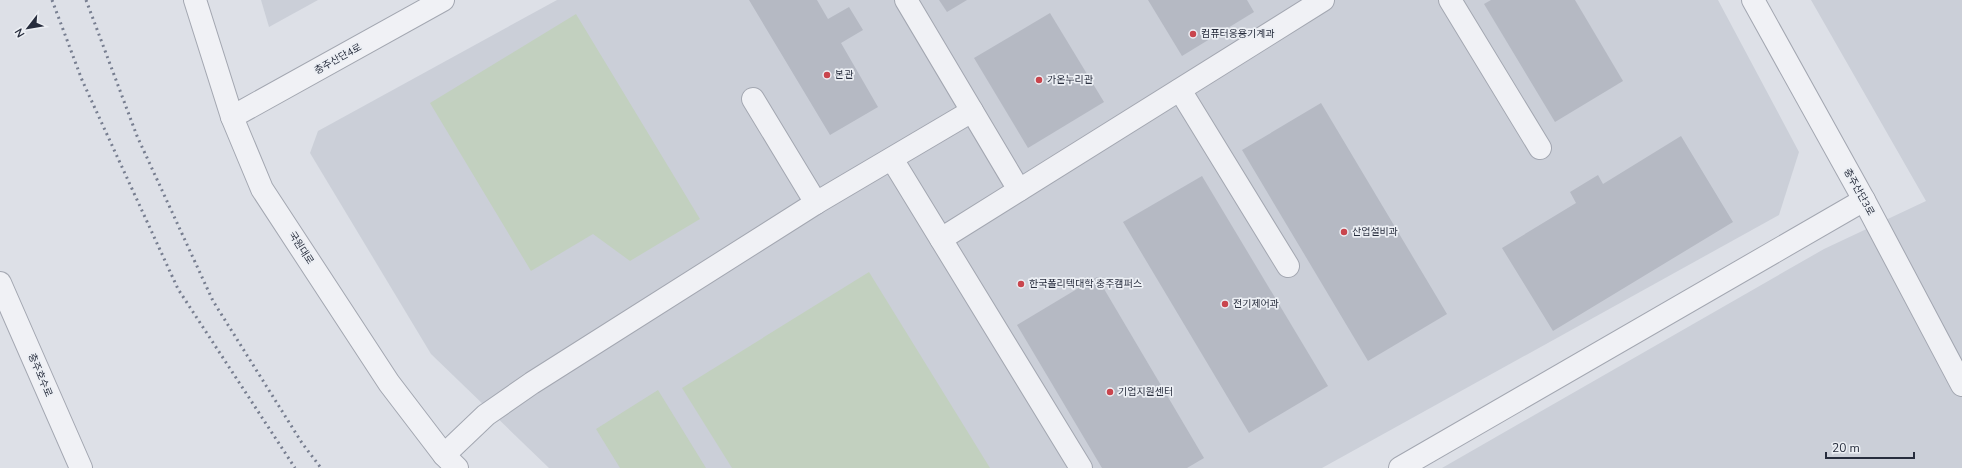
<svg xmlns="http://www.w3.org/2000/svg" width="1962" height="468" font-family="'Nunito Sans','Noto Sans KR',sans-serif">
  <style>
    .built { fill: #cbcfd8 }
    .green { fill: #c2d0bf }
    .building { fill: #b5b9c3 }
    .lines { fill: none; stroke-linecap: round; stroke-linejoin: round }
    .minor-casing { stroke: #a3a7b1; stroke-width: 24 }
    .minor { stroke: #f0f1f5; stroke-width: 22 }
    .rail { stroke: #777e90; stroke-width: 3; stroke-dasharray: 2 4; stroke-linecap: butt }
    .poi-dot { fill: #c9454d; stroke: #eceff4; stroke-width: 1.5 }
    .labels { text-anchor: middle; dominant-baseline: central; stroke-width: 3.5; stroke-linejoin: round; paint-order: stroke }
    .poi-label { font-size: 10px; fill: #272d3d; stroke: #eceff4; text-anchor: start }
    .street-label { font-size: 10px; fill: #272d3d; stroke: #eceff4 }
  </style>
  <rect width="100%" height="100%" fill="#dde0e7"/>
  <g class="built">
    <polygon points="261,0 318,0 269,27"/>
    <polygon points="557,0 1718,0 1799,152 1779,215 1322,468 549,468 431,354 310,153 318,131"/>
    <polygon points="1811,0 1962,0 1962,468 1442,468 1824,249 1926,201"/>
  </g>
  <g class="green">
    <polygon points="576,14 700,219 630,261 593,234 531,271 430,103"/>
    <polygon points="869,272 990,468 732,468 682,388"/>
    <polygon points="658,390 706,468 620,468 596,429"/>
  </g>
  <g class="building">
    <polygon points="749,0 817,0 828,19 849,7 863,30 841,43 878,107 830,135"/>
    <polygon points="939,0 967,0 947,12"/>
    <polygon points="1148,0 1247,0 1254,12 1182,56"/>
    <polygon points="1491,0 1575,0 1623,81 1555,122 1484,4"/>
    <polygon points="1050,13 1104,102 1028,148 974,58"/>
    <polygon points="1321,103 1447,314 1368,361 1242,150"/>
    <polygon points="1681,136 1733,222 1553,331 1502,248 1576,203 1570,192 1598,175 1603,184"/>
    <polygon points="1202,176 1328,386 1249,433 1123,222"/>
    <polygon points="1097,277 1204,458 1187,468 1102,468 1017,325"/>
  </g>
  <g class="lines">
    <g class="minor-casing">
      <g id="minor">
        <polyline points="195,0 232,117 262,189 389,383 444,455 457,468"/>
        <polyline points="906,0 1019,190"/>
        <polyline points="1450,0 1540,148"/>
        <polyline points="1753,0 1864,200 1962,385"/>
        <polyline points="1180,90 1288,266"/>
        <polyline points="753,99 816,203"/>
        <polyline points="232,117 443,0"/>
        <polyline points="892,159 1081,468"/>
        <polyline points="941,239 1323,0"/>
        <polyline points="0,283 81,468"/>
        <polyline points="444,455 486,415 532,383 816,203 972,111"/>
        <polyline points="1400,468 1864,200"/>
      </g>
    </g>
    <use href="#minor" class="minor"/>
    <g class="rail">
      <polyline points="52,0 82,80 178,289 295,468"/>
      <polyline points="86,0 137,136 213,301 302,443 321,468"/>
    </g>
  </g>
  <g class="poi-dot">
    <circle cx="1193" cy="34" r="4"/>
    <circle cx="827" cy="75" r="4"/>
    <circle cx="1039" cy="80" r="4"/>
    <circle cx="1344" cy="232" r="4"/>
    <circle cx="1021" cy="284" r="4"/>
    <circle cx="1225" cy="304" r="4"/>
    <circle cx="1110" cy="392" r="4"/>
  </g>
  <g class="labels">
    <g class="poi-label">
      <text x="1201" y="34">컴퓨터응용기계과</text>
      <text x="835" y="75">본관</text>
      <text x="1047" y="80">가온누리관</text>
      <text x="1352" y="232">산업설비과</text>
      <text x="1029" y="284">한국폴리텍대학 충주캠퍼스</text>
      <text x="1233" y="304">전기제어과</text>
      <text x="1118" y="392">기업지원센터</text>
    </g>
    <g class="street-label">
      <text transform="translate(338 59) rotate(-29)">충주산단4로</text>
      <text transform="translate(1859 192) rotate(61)">충주산단3로</text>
      <text transform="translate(301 248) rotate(57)">국원대로</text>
      <text transform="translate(40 375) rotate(67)">충주호수로</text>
    </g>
  </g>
  <g transform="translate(28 28) rotate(239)" stroke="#eceff4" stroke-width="3" paint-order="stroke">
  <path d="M0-3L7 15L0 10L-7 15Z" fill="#272d3d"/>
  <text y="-6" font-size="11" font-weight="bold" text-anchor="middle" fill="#272d3d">N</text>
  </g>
  <path d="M1826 452v6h88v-6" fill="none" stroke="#272d3d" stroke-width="2"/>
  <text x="1832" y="452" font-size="12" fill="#272d3d" stroke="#eceff4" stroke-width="3" paint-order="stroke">20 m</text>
</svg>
